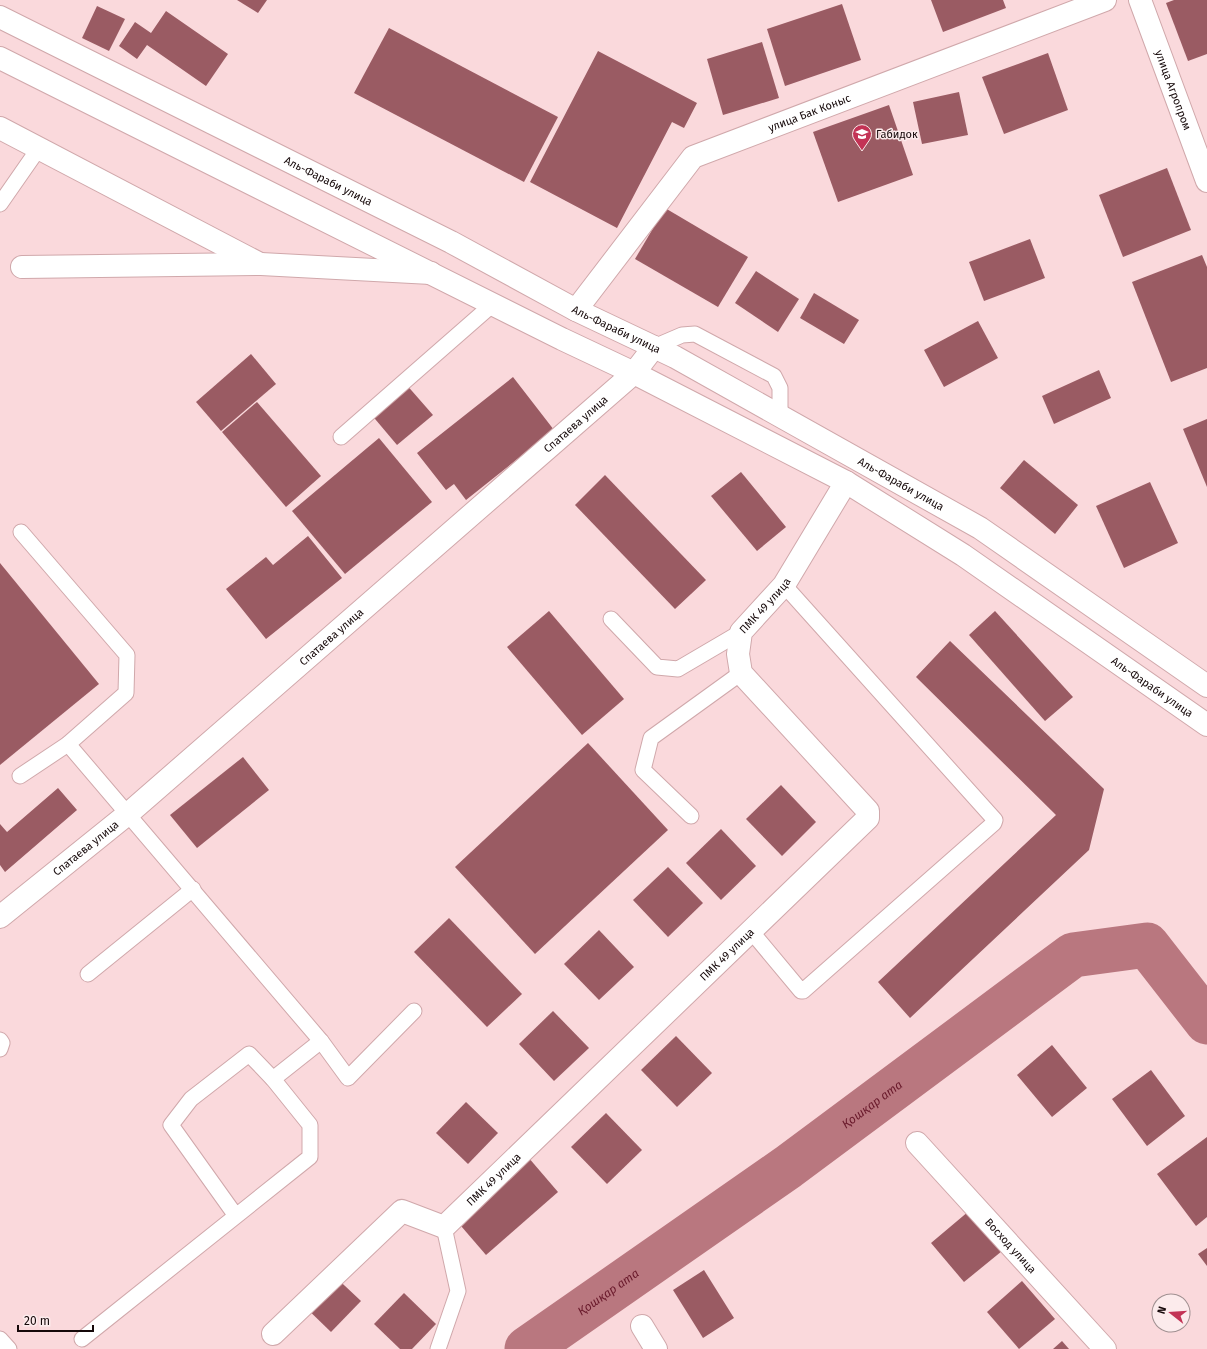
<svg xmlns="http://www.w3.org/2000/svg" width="1207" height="1349" font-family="'Fira Sans',sans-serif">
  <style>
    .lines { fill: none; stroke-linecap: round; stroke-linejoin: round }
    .river { stroke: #b9777f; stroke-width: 45 }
    .building { fill: #9a5b63 }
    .service-casing { stroke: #d0a8ab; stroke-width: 17 }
    .minor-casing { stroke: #d0a8ab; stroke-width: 24 }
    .primary-casing { stroke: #d0a8ab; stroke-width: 24 }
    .service { stroke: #fff; stroke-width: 15 }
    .minor { stroke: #fff; stroke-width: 22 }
    .primary { stroke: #fff; stroke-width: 22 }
    .labels { text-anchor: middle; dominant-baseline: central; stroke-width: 3; stroke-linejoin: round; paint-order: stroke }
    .street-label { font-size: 11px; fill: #150809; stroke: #fcebec }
    .poi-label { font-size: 11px; fill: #150809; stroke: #fcebec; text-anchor: start }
    .water-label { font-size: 12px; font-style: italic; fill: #68182a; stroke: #fcebec }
  </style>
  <rect width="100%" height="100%" fill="#fad9dc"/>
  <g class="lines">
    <path class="river" id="s1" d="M527 1349 788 1167 1073 955 1147 945 1207 1022"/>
  </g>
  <g class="building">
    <polygon points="237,0 267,0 258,13"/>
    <polygon points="931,0 1003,0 1006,8 943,32"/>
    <polygon points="1174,0 1207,0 1207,54 1188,61 1166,3"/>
    <polygon points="842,4 861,60 785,86 767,29"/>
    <polygon points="97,6 125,19 109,51 82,38"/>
    <polygon points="166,11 228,54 206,86 147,45 137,59 119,46 135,22 151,33"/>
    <polygon points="389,28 558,117 524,182 354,93"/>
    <polygon points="762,42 779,98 723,115 707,59"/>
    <polygon points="598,51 697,103 684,128 672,122 617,228 530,182"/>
    <polygon points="1048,53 1068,110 1004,134 982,77"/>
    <polygon points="959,92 968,135 922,144 913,102"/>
    <polygon points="889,105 913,175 838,202 813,132"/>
    <polygon points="1167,168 1191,230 1123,257 1099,195"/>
    <polygon points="665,208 748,257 718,307 635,259"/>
    <polygon points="1030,239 1045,278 984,301 969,262"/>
    <polygon points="1202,255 1207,267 1207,368 1171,382 1132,282"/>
    <polygon points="756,271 799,299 778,332 735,303"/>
    <polygon points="814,293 859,320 844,344 800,318"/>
    <polygon points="978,321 998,358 944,387 924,350"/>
    <polygon points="251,354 276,384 221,431 196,402"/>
    <polygon points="1099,370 1111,398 1054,424 1042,396"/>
    <polygon points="513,377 554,430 466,500 454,484 446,490 417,453"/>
    <polygon points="405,383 433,415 397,445 370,413"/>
    <polygon points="257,402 321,476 286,507 222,432"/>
    <polygon points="1207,419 1207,487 1183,429"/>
    <polygon points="379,438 432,502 345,574 292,511"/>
    <polygon points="1024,460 1078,505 1055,534 1000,488"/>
    <polygon points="741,472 786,527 757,551 711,496"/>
    <polygon points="605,475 706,580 675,609 575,505"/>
    <polygon points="1150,482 1178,543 1124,568 1096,506"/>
    <polygon points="308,536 342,578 266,639 226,589 266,557 273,565"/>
    <polygon points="0,563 99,684 0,765"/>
    <polygon points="549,611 624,699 582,735 507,647"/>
    <polygon points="995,611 1073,697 1045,721 969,635"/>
    <polygon points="950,641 1104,789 1089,850 910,1018 878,982 1056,815 916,677"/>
    <polygon points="588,743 668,830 535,954 455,867"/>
    <polygon points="243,757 269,790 197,848 170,815"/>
    <polygon points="781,785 816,822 782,856 746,819"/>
    <polygon points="58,788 77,810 5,872 0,865 0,824 7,832"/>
    <polygon points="721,829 756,866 721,900 686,863"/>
    <polygon points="668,867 703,903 668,937 633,900"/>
    <polygon points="449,918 522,994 487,1027 414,952"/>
    <polygon points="599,930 634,967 599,1000 564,964"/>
    <polygon points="553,1011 589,1048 554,1081 519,1044"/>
    <polygon points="676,1036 712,1073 677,1107 641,1070"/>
    <polygon points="1052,1045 1087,1088 1052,1117 1017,1075"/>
    <polygon points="1151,1070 1185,1116 1147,1146 1112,1099"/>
    <polygon points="466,1102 498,1133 468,1164 436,1133"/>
    <polygon points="606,1113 642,1150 607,1184 571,1147"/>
    <polygon points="1207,1137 1207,1217 1196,1226 1157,1174"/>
    <polygon points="528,1157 558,1192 486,1255 455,1219"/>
    <polygon points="969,1211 1002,1251 964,1282 931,1243"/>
    <polygon points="1207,1248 1207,1266 1198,1254"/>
    <polygon points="328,1270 361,1301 331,1332 299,1301"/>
    <polygon points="704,1270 734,1318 703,1338 673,1290"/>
    <polygon points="1022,1281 1055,1319 1019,1349 987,1312"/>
    <polygon points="404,1293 436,1324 412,1349 400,1349 374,1324"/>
    <polygon points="1062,1341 1069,1349 1053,1349"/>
  </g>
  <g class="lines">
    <g class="service-casing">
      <g id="service">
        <polyline points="0,204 39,148"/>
        <polyline points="654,347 682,335 695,334 774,376 780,388 780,416"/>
        <polyline points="341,437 493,304"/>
        <polyline points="611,619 657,667 678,669 741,632"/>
        <polyline points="68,744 321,1041 348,1078 414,1011"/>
        <polyline points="20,776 68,744 126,693 127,655 21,532"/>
        <polyline points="691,816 643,770 651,738 741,673"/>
        <polyline points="751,931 801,991 803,991 994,823 995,820 784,585"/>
        <polyline points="88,974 193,889"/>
        <polyline points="0,1040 2,1043 0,1049"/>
        <polyline points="273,1079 321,1041"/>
        <polyline points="0,1339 9,1349"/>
        <polyline points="82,1339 310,1157 310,1125 273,1079 249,1054 191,1099 171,1125 236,1216"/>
        <polyline points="438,1349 458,1291 444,1227"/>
      </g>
    </g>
    <g class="minor-casing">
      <g id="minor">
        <path id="s2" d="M1140 0 1207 181"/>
        <polyline points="0,128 258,263"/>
        <polyline points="22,267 261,264 431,273"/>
        <path id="s3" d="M576 310 693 157 1105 0"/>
        <path id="s4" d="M0 917 129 813 634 373 654 347"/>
        <path id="s5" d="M917 1143 1105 1349"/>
        <polyline points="642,1326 656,1349"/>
        <path id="s6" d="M273 1334 402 1211 444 1227 868 818V811L741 673 738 654 741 632 784 585 846 482"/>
      </g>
    </g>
    <g class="primary-casing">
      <g id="primary">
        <path id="s7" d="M0 17 451 242 576 310 675 357 980 528 1207 686"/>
        <path id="s8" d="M0 58 562 339 634 373 846 482 963 555 1207 725"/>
      </g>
    </g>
    <use href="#service" class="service"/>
    <use href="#minor" class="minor"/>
    <use href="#primary" class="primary"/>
  </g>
  <defs>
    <g id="school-pin" transform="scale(1)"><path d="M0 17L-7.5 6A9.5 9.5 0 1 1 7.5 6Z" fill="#c33355" stroke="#fcebec"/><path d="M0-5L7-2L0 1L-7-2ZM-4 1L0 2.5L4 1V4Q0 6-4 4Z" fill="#fff"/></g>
  </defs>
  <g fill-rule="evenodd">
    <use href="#school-pin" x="862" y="134"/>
  </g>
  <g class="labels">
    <g class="street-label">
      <text stroke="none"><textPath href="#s2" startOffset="96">улица Агропром</textPath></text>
      <text stroke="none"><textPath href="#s3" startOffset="317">улица Бак Коныс</textPath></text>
      <text stroke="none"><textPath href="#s7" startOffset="367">Аль-Фараби улица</textPath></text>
      <text stroke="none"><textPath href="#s7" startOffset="691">Аль-Фараби улица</textPath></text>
      <text stroke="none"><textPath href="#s4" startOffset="758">Спатаева улица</textPath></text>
      <text stroke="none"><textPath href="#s7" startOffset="1015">Аль-Фараби улица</textPath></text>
      <text stroke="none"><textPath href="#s6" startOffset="1084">ПМК 49 улица</textPath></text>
      <text stroke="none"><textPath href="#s4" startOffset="434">Спатаева улица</textPath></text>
      <text stroke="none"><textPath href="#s8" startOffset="1315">Аль-Фараби улица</textPath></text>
      <text stroke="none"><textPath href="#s4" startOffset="110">Спатаева улица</textPath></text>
      <text stroke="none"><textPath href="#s6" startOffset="616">ПМК 49 улица</textPath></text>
      <text stroke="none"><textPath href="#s6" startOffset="292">ПМК 49 улица</textPath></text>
      <text stroke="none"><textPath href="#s5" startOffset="139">Восход улица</textPath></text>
    </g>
    <g class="poi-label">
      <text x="876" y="134">Габидок</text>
    </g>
    <g class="water-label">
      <text stroke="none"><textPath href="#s1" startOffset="423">Қошқар ата</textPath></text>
      <text stroke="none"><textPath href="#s1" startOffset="99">Қошқар ата</textPath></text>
    </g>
  </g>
  <g transform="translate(1171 1313) rotate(287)"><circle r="19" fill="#fcebec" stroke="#a09091"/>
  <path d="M0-3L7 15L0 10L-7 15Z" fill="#c33355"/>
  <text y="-6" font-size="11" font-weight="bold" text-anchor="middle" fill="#150809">N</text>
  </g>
  <path d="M18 1325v6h75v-6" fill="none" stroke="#150809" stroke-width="2"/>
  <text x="24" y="1325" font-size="12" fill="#150809" stroke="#fcebec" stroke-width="3" paint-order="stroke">20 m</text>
</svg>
